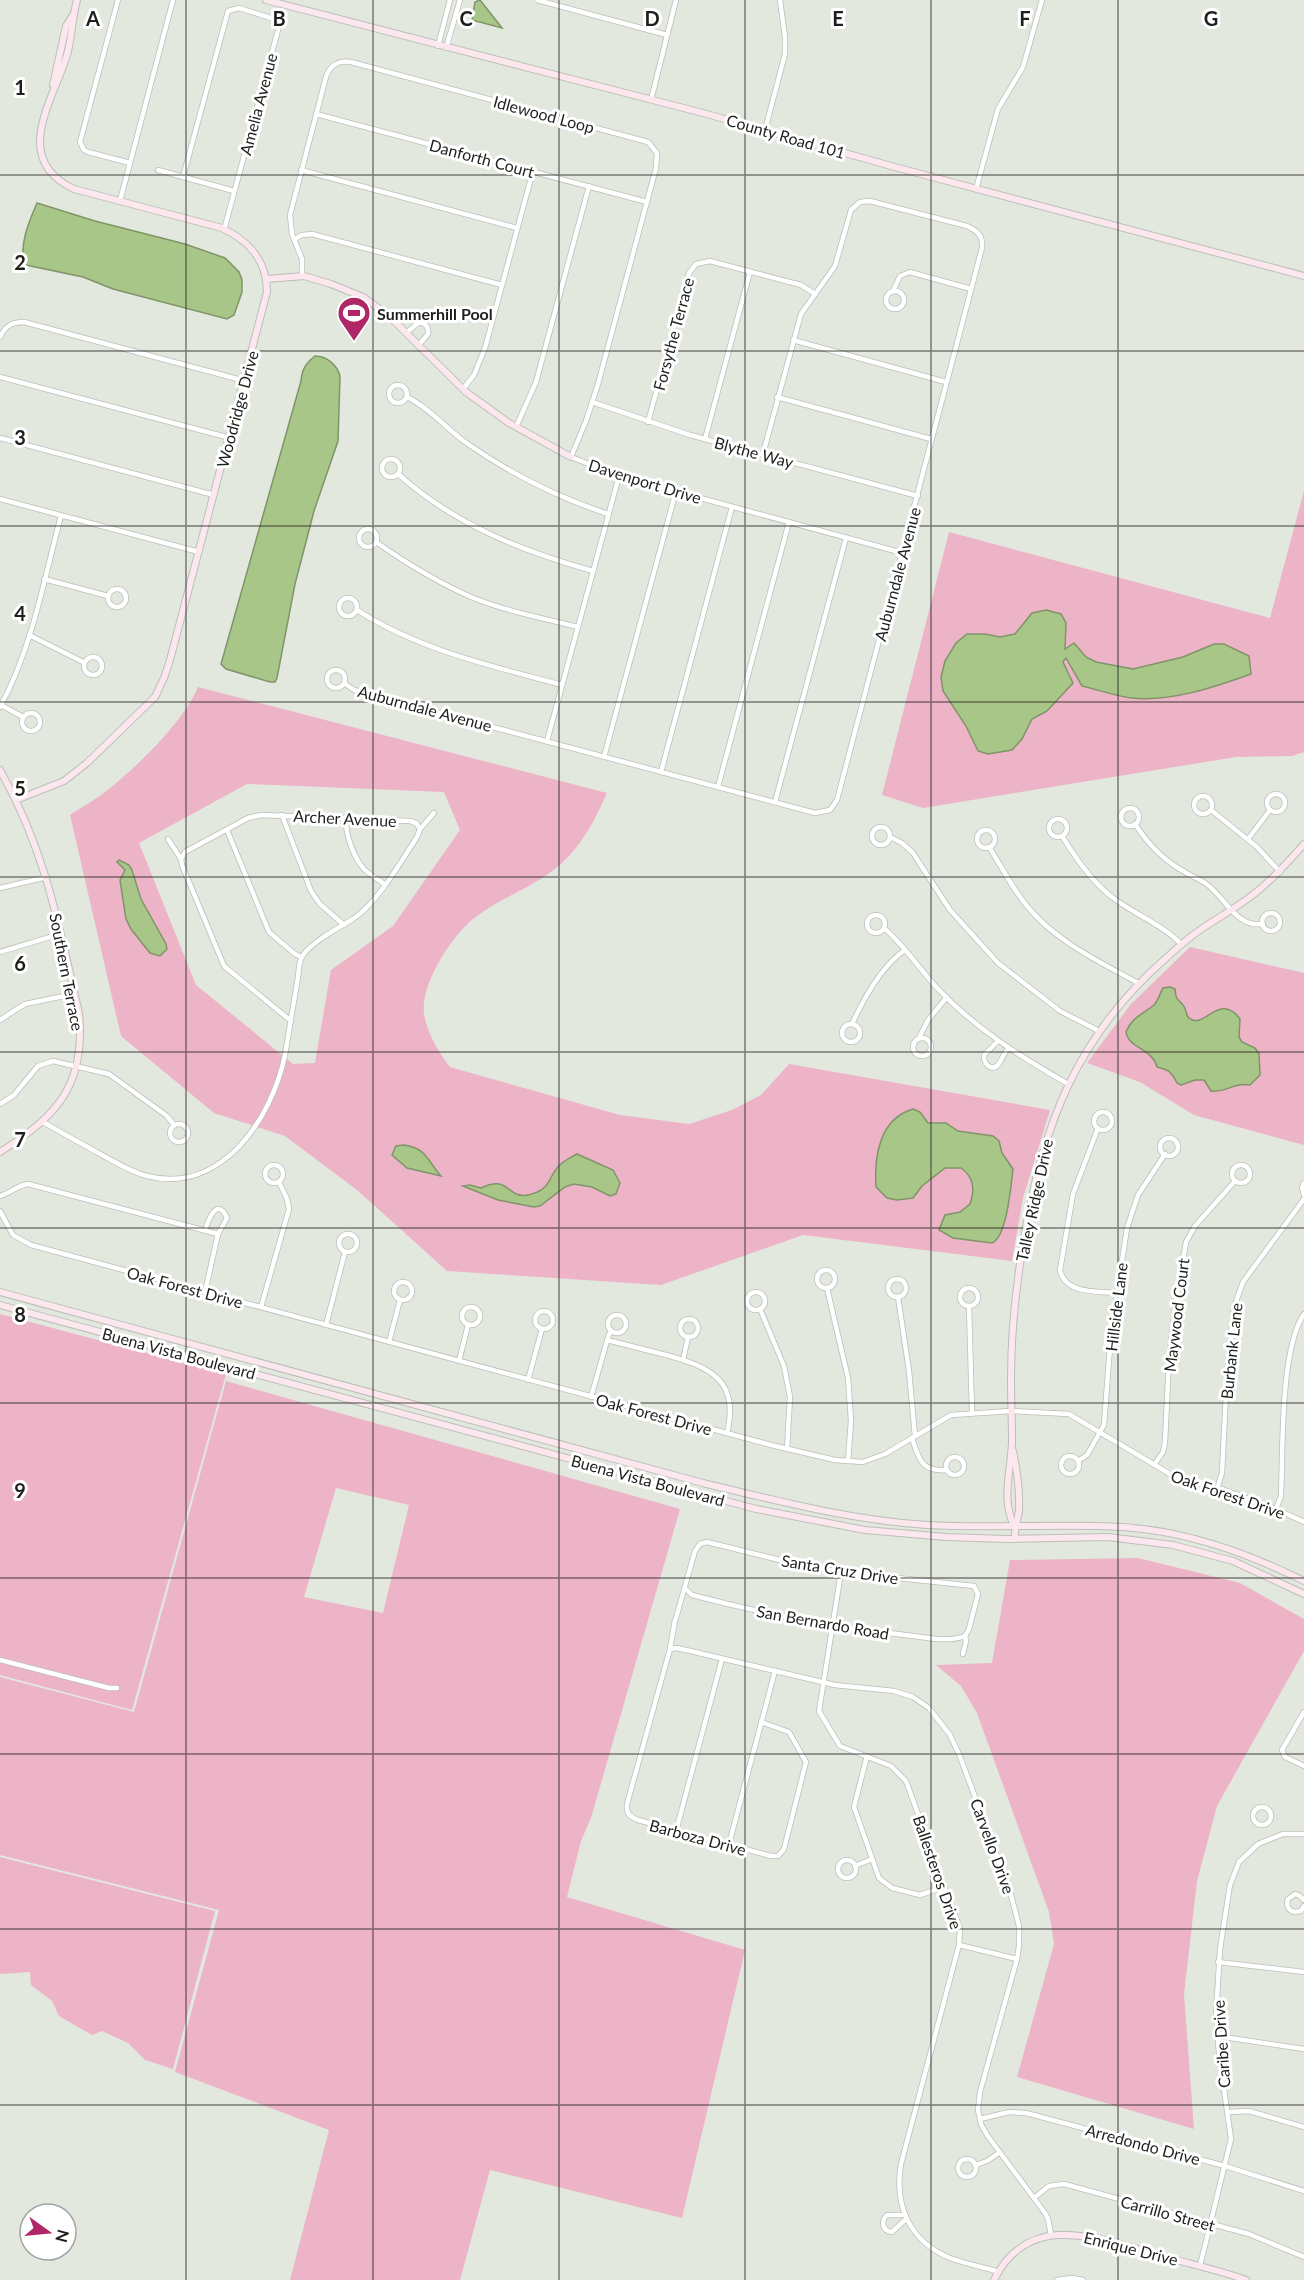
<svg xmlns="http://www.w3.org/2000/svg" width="1304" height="2280" font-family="Lato,sans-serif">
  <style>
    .green { fill: #edb3c7; fill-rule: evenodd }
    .water { fill: #a9c689; stroke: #7f9468; stroke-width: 1.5 }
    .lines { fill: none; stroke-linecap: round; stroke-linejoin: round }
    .street-casing { stroke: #bbbfb7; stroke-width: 6 }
    .secondary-casing { stroke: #bbbfb7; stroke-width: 8 }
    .street { stroke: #fff; stroke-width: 4.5 }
    .secondary { stroke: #fce7ee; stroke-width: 6 }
    .grid { fill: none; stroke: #1e1f1c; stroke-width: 1.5; stroke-opacity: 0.55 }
    .labels { text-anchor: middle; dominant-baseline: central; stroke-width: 6; stroke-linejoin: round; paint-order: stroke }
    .street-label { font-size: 16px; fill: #1e1f1c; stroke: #fff }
    .poi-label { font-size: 16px; font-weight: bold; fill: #1e1f1c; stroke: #fff; text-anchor: start }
    .grid-label { font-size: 20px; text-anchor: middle; font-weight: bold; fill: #1e1f1c; stroke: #fff; stroke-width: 6; stroke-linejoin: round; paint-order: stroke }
  </style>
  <rect width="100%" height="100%" fill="#e3e8df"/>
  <g class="green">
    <polygon points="1304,491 1304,752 1292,756 1236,757 923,808 882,795 949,532 1270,618"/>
    <path d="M198 687 607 793C596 817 585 840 566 859 541 885 505 895 477 916 453 933 420 984 424 1014 427 1033 439 1053 450 1067L620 1115 689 1124 732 1110 761 1095 789 1064 1050 1110 1023 1198 1012 1261 803 1235 661 1285 447 1271 357 1190 285 1136 214 1113 121 1036 70 815C83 806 97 799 109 789 139 765 183 722 198 687ZM247 784 444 792 460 830 393 926 331 970 315 1063 293 1064 196 985 139 843Z"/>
    <polygon points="1190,947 1304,973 1304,1145 1194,1115 1140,1082 1087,1063 1131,1004"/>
    <polygon points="0,1314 226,1374 132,1710 0,1675"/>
    <path d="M226 1381 680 1509 591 1818 581 1841 567 1897 745 1950 682 2218 490 2170 460 2280H290L329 2130 175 2072 219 1910 0 1855V1677L134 1712ZM336 1488 409 1505 383 1613 304 1597Z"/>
    <polygon points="1138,1558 1240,1583 1304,1619 1304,1651 1217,1806 1197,1881 1184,1994 1194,2129 1017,2077 1054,1944 1049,1912 977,1713 961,1686 936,1665 992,1663 1010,1560"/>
    <polygon points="0,1857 215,1911 173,2069 145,2060 128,2043 102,2031 92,2035 59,2016 52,2001 31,1985 30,1972 0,1974"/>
  </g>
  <g class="water">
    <polygon points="480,0 502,28 472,20 475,2"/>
    <path d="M37 203 95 221 185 244 225 258 239 272 242 280V292L234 315 227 319 113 289 83 277 26 265C17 249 30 219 37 203Z"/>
    <path d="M315 356C327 356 337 365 340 376L338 441 314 511 295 584 277 678 275 682H270L226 669 221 664 301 381C302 369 306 363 315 356Z"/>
    <path d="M1046 610 1061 614 1066 623 1065 649 1074 643 1086 657 1096 662 1133 669 1183 657 1214 644H1224L1249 656 1251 674C1215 687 1171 702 1132 698 1115 696 1099 690 1082 686L1066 658 1063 662 1073 683 1047 711 1032 719 1022 739 1012 750 988 754 978 751 966 726 943 691 941 677 945 661 956 643 967 634H985L1000 637 1015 634 1032 613Z"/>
    <polygon points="119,860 129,865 132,870 141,899 166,944 167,949 160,956 150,953 131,929 126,919 120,880 125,870 117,862"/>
    <path d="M1170 987 1175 989C1176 1000 1177 998 1183 1005 1187 1009 1185 1015 1189 1018 1204 1031 1219 991 1240 1019L1239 1037 1242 1042 1255 1048 1259 1054 1260 1075 1250 1085C1234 1082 1226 1093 1211 1091L1204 1080H1195L1181 1085 1177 1083C1171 1071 1169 1070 1157 1067 1152 1048 1128 1048 1126 1032 1132 1017 1143 1014 1154 1005 1158 1001 1160 993 1163 988Z"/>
    <path d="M913 1109 920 1112 928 1123H946L958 1131 993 1136 999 1141 1002 1153 1013 1169C1011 1185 1007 1237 992 1243L953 1238 939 1230 945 1215 960 1212 970 1204C975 1190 974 1177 961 1168H945L922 1186 913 1198 897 1200 887 1198 876 1187C874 1157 879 1119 913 1109Z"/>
    <path d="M404 1145C427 1148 428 1162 441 1176L407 1168 392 1155 396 1146Z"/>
    <path d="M577 1154 613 1170 620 1183 616 1194 610 1196 592 1187 574 1184 565 1187 540 1206 534 1207 498 1200 463 1186 470 1185 481 1188C510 1174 506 1199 528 1195 553 1190 548 1174 561 1164 565 1160 572 1157 577 1154Z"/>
  </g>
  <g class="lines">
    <g class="street-casing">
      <g id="street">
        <polyline points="118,0 80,142 84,150 88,152 130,163"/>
        <polyline points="537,0 667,35"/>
        <polyline points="438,46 450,0"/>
        <polyline points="446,48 460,0"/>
        <polyline points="651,100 676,0"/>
        <polyline points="316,114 647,202"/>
        <polyline points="765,130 785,54 785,37 780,0"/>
        <polyline points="158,170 234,191"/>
        <polyline points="301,170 517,228"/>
        <polyline points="183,177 228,11 239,8 274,19 278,26 278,30 224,230"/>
        <polyline points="976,189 998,109 1023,67 1042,0"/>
        <polyline points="120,201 173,0"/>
        <polyline points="295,239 302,235 312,234 502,285"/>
        <path d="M302 276V259L292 234 290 215 326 77C330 65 339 60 351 62L648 142 657 153 656 168 598 384 586 421 571 457 619 476 903 553"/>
        <polyline points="893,291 900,276 910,272 971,289"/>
        <circle cx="895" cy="300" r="9"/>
        <path d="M406 333 418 323C425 322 429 327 428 334L418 346"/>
        <path d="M0 337C5 326 12 322 24 322L245 381"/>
        <polyline points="793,340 946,382"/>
        <polyline points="0,377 230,438"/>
        <circle cx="398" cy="394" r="9"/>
        <polyline points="463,389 474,375 485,348 533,171"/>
        <path d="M407 397C428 407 446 428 465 442 509 473 557 497 608 514"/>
        <polyline points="777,397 931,439"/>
        <polyline points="592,402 690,435 918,496"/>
        <polyline points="648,422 689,273 696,264 710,261 801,285 815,294"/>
        <polyline points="516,427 536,382 589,186"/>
        <polyline points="0,438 214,495"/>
        <polyline points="705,439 750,272"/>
        <circle cx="391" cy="468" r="9"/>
        <path d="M398 474C454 524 521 551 593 571"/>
        <polyline points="0,499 199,552"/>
        <circle cx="368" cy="538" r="9"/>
        <path d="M376 542C406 563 437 582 471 597 505 611 542 618 578 627"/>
        <polyline points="44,579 108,596"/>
        <circle cx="117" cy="598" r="9"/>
        <circle cx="348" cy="607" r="9"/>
        <path d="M357 610C419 650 492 666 562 685"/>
        <polyline points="29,635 85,663"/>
        <circle cx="93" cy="666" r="9"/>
        <circle cx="336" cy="679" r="9"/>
        <path d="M344 683 354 690 815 813 830 810 837 800 982 248C983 236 978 231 967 226L870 201 860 202 851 210 835 266 801 314 763 454"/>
        <polyline points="1,705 23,717"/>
        <path d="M0 707C32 649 44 579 61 516"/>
        <circle cx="31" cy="722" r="9"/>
        <polyline points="547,741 619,476"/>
        <polyline points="604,757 676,491"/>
        <polyline points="661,772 732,507"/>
        <polyline points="718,787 789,522"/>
        <circle cx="1276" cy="803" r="9"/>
        <circle cx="1203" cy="805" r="9"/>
        <polyline points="775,802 846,538"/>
        <circle cx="1130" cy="817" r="9"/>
        <polyline points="1211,810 1257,847 1280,872"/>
        <polyline points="282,815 311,891 320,904 344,925"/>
        <path d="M346 817C345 833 353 857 364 869 370 875 378 879 384 884"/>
        <circle cx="1058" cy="828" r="9"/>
        <path d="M1135 824C1148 844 1164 861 1185 872 1191 876 1199 879 1205 883 1225 896 1235 928 1263 924"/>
        <circle cx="881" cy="836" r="9"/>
        <polyline points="420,829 434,813"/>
        <polyline points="227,830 269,932 295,954 301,957"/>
        <circle cx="986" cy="839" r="9"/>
        <path d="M1062 836C1076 859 1094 885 1116 900 1138 916 1163 925 1182 945"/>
        <polyline points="890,837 902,843 913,853 950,910 998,963 1060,1011 1099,1031"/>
        <polyline points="168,839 181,859"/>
        <polyline points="1248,839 1270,810"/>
        <path d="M989 847C1002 867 1012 888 1027 906 1055 941 1100 962 1138 983"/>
        <polyline points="0,888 47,877"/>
        <circle cx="1271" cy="922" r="9"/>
        <circle cx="876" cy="924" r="9"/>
        <path d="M884 928C905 946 920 970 939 990 976 1029 1021 1057 1068 1084"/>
        <polyline points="0,952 60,934"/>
        <polyline points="0,1020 25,1004 74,994"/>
        <path d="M852 1024C864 998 881 966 905 950"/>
        <circle cx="851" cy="1033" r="9"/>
        <polyline points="919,1038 928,1020 947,997"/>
        <circle cx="922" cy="1047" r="9"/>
        <path d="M998 1041 984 1055C983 1064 993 1074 1000 1062 1003 1057 1004 1053 1008 1049"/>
        <polyline points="0,1104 14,1095 38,1066 53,1061 109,1074 167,1116 174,1125"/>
        <circle cx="1103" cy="1121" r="9"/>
        <path d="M43 1122C62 1133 82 1144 102 1155 117 1163 131 1172 147 1176 222 1195 272 1118 285 1055 289 1031 293 1007 297 983 299 976 298 963 302 957 308 944 340 927 353 919 378 902 400 863 417 837L420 829 416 823 410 821 261 815 248 818 185 852 181 859 182 865 224 966 291 1021"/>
        <circle cx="179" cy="1133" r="9"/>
        <path d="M1098 1128 1073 1194 1060 1270C1065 1294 1096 1291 1116 1293"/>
        <circle cx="1169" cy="1147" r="9"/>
        <circle cx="1241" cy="1174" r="9"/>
        <circle cx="274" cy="1174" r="9"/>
        <polyline points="1304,1183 1302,1188 1304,1195"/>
        <path d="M0 1196C11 1193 18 1185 28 1184L218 1234 205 1292"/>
        <polyline points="0,1211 13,1235 31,1245 771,1445 835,1460 863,1462 885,1454 951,1415 1011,1411 1069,1414 1175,1477 1224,1490 1276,1509 1304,1522"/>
        <path d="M205 1231C208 1220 217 1196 227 1218L218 1234"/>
        <circle cx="348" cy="1243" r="9"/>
        <circle cx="826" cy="1279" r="9"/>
        <circle cx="897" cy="1288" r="9"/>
        <circle cx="403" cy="1291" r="9"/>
        <polyline points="827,1288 848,1378 851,1421 848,1461"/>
        <circle cx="969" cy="1297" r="9"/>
        <circle cx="756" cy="1301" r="9"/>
        <polyline points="898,1297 909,1371 915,1436"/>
        <polyline points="969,1306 972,1413"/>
        <polyline points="261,1307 289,1209 287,1199 279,1182"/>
        <circle cx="471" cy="1316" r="9"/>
        <polyline points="760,1309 784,1366 790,1397 787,1449"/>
        <circle cx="544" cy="1320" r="9"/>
        <circle cx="617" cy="1324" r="9"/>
        <circle cx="689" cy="1328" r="9"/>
        <polyline points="326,1325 345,1252"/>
        <path d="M607 1340C627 1345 646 1350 666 1355 710 1367 740 1380 727 1433"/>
        <polyline points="389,1342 400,1300"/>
        <polyline points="683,1360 688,1337"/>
        <polyline points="459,1361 468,1325"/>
        <polyline points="528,1380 542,1329"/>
        <polyline points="591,1397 609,1334 612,1331"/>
        <path d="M912 1438C919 1459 921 1472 947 1470"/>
        <circle cx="1070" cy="1465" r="9"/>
        <circle cx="955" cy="1466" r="9"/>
        <polyline points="1078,1461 1087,1455 1104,1425 1111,1334 1127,1228 1138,1195 1165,1154"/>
        <polyline points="1154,1465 1163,1452 1165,1442 1169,1360 1175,1307 1186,1242 1195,1226 1235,1181"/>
        <polyline points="1217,1489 1222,1473 1227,1374 1234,1307 1243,1282 1304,1199"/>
        <path d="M1276 1509 1281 1496C1283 1451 1280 1349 1304 1314"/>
        <path d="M841 1572 819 1711 840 1746 891 1766 906 1781 960 1929 959 1945 901 2164C894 2205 909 2241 950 2258 966 2264 983 2267 999 2272"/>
        <path d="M686 1589 692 1595C763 1614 833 1627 905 1635 923 1637 948 1643 965 1636"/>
        <polyline points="676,1618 695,1551 700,1544 707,1542 788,1562 841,1572 974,1586 978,1594 969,1629 965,1636 966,1641 963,1654"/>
        <path d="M675 1620 670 1649 627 1804C626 1814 629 1816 638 1820L771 1856H778L784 1849 806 1762 789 1732 761 1722"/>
        <polyline points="670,1649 676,1648 686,1650 835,1685 894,1691 913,1697 929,1708 950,1735 959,1754 1010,1891 1019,1926 1019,1946 1017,1959 980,2092 978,2110 981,2124 987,2135 1045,2213 1048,2219 1051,2235"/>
        <polyline points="0,1660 109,1688 117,1688"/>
        <polyline points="1304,1712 1282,1750 1285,1757 1304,1766"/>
        <polyline points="867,1756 854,1807 879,1878 892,1888 920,1895 944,1887"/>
        <circle cx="1262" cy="1816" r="9"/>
        <polyline points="676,1831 722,1659"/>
        <polyline points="729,1844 775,1671"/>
        <circle cx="847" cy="1869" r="9"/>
        <polyline points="855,1866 872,1859"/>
        <path d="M1304 1900 1300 1896 1295 1894 1288 1899C1286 1905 1288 1911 1295 1912L1301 1911 1304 1906"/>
        <polyline points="959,1945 1017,1959"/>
        <polyline points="1218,1962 1304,1972"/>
        <polyline points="1217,2036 1304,2049"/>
        <polyline points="1228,2112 1249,2111 1304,2127"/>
        <polyline points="980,2119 1009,2112 1026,2113 1225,2166 1304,2191"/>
        <circle cx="967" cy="2168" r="9"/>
        <polyline points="976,2165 987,2161 1000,2152"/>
        <polyline points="1034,2198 1049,2186 1064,2184 1249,2234 1304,2257"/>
        <path d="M904 2215H887C880 2222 883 2231 892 2232L906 2219"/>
        <polyline points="1200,2266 1231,2139 1219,2053 1216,2014 1220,1949 1230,1885 1239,1862 1258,1844 1283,1834 1304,1834"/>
        <polyline points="1057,2280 1072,2278 1083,2280"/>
      </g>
    </g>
    <g class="secondary-casing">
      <g id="secondary">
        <polyline points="266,0 703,113 891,166 1304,276"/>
        <polyline points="53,85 66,26 73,15"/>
        <polyline points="267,279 304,276 331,284 363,297 388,315 466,392 509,423 571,457"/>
        <path d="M0 770C45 849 59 926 79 1013 86 1084 58 1116 0 1152"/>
        <path d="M16 800 64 781 87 763 155 697 164 678 170 660 267 292C267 260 249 241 222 228L74 189C11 159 52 103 67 55 72 37 72 18 77 0"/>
        <path d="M0 1292 703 1483C777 1501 851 1520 927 1525 992 1529 1057 1523 1122 1527 1187 1531 1247 1553 1304 1581"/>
        <polyline points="0,1305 756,1509 865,1530 946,1537 1007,1539 1108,1537 1173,1545 1233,1561 1304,1594"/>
        <path d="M1013 1451C1017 1470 1020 1490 1019 1510 1018 1520 1014 1528 1015 1539"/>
        <path d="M1014 1526C1001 1499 1011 1471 1012 1442 1012 1421 1011 1400 1011 1379 1011 1332 1016 1285 1024 1239 1042 1126 1077 1036 1165 959 1176 949 1188 938 1200 930 1220 916 1242 905 1260 889 1277 875 1290 860 1304 844"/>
        <path d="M994 2280C1030 2207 1104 2241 1162 2256 1190 2264 1219 2270 1246 2280"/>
      </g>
    </g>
    <use href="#street" class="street"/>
    <use href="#secondary" class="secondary"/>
  </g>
  <path class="grid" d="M186 0V2280M373 0V2280M559 0V2280M745 0V2280M931 0V2280M1118 0V2280M0 175H1304M0 351H1304M0 526H1304M0 702H1304M0 877H1304M0 1052H1304M0 1228H1304M0 1403H1304M0 1578H1304M0 1754H1304M0 1929H1304M0 2105H1304"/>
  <defs>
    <g id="stadium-pin" transform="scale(1.725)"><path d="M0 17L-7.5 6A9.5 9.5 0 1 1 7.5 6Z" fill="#b02768" stroke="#fff"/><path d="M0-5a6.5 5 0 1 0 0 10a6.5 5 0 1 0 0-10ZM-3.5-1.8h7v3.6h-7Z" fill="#fff"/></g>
  </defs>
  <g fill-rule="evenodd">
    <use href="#stadium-pin" x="354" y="313"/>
  </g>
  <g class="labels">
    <g class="street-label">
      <text transform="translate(258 104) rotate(-75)">Amelia Avenue</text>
      <text transform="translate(544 114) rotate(15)">Idlewood Loop</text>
      <text transform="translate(786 136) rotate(16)">County Road 101</text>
      <text transform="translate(482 158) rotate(15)">Danforth Court</text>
      <text transform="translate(673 334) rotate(-75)">Forsythe Terrace</text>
      <text transform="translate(237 409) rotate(-75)">Woodridge Drive</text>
      <text transform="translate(754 452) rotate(15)">Blythe Way</text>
      <text transform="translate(645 481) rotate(17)">Davenport Drive</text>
      <text transform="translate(897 574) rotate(-75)">Auburndale Avenue</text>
      <text transform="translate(425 708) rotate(15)">Auburndale Avenue</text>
      <text transform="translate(345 818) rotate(3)">Archer Avenue</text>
      <text transform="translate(67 972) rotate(79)">Southern Terrace</text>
      <text transform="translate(1034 1200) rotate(-78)">Talley Ridge Drive</text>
      <text transform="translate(185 1287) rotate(15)">Oak Forest Drive</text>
      <text transform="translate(1116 1307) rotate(-83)">Hillside Lane</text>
      <text transform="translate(1176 1315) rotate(-83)">Maywood Court</text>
      <text transform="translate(1231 1351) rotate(-84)">Burbank Lane</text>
      <text transform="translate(179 1353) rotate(15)">Buena Vista Boulevard</text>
      <text transform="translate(654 1414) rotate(15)">Oak Forest Drive</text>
      <text transform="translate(648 1480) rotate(15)">Buena Vista Boulevard</text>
      <text transform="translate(1228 1494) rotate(19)">Oak Forest Drive</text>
      <text transform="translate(840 1569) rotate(9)">Santa Cruz Drive</text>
      <text transform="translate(823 1622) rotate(10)">San Bernardo Road</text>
      <text transform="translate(698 1837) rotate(15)">Barboza Drive</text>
      <text transform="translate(993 1846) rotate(70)">Carvello Drive</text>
      <text transform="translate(938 1872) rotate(71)">Ballesteros Drive</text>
      <text transform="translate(1221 2044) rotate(-94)">Caribe Drive</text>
      <text transform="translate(1143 2144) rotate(15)">Arredondo Drive</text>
      <text transform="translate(1168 2213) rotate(15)">Carrillo Street</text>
      <text transform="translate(1131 2248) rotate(14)">Enrique Drive</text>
    </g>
    <g class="poi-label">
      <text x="377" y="313">Summerhill Pool</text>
    </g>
  </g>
  <g class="grid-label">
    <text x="93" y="26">A</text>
    <text x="279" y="26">B</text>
    <text x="466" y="26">C</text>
    <text x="652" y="26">D</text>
    <text x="838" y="26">E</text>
    <text x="1025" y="26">F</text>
    <text x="1211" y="26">G</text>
    <text x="20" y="95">1</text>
    <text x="20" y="270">2</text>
    <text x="20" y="445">3</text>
    <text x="20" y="621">4</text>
    <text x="20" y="796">5</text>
    <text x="20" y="971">6</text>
    <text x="20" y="1147">7</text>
    <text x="20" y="1322">8</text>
    <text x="20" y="1498">9</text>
  </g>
  <g transform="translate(48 2232) rotate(105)"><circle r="28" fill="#ffffff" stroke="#a5a5a4" stroke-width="1.5"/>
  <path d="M0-4.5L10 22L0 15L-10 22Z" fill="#b02768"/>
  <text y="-9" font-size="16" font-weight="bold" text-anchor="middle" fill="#1e1f1c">N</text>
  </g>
</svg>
